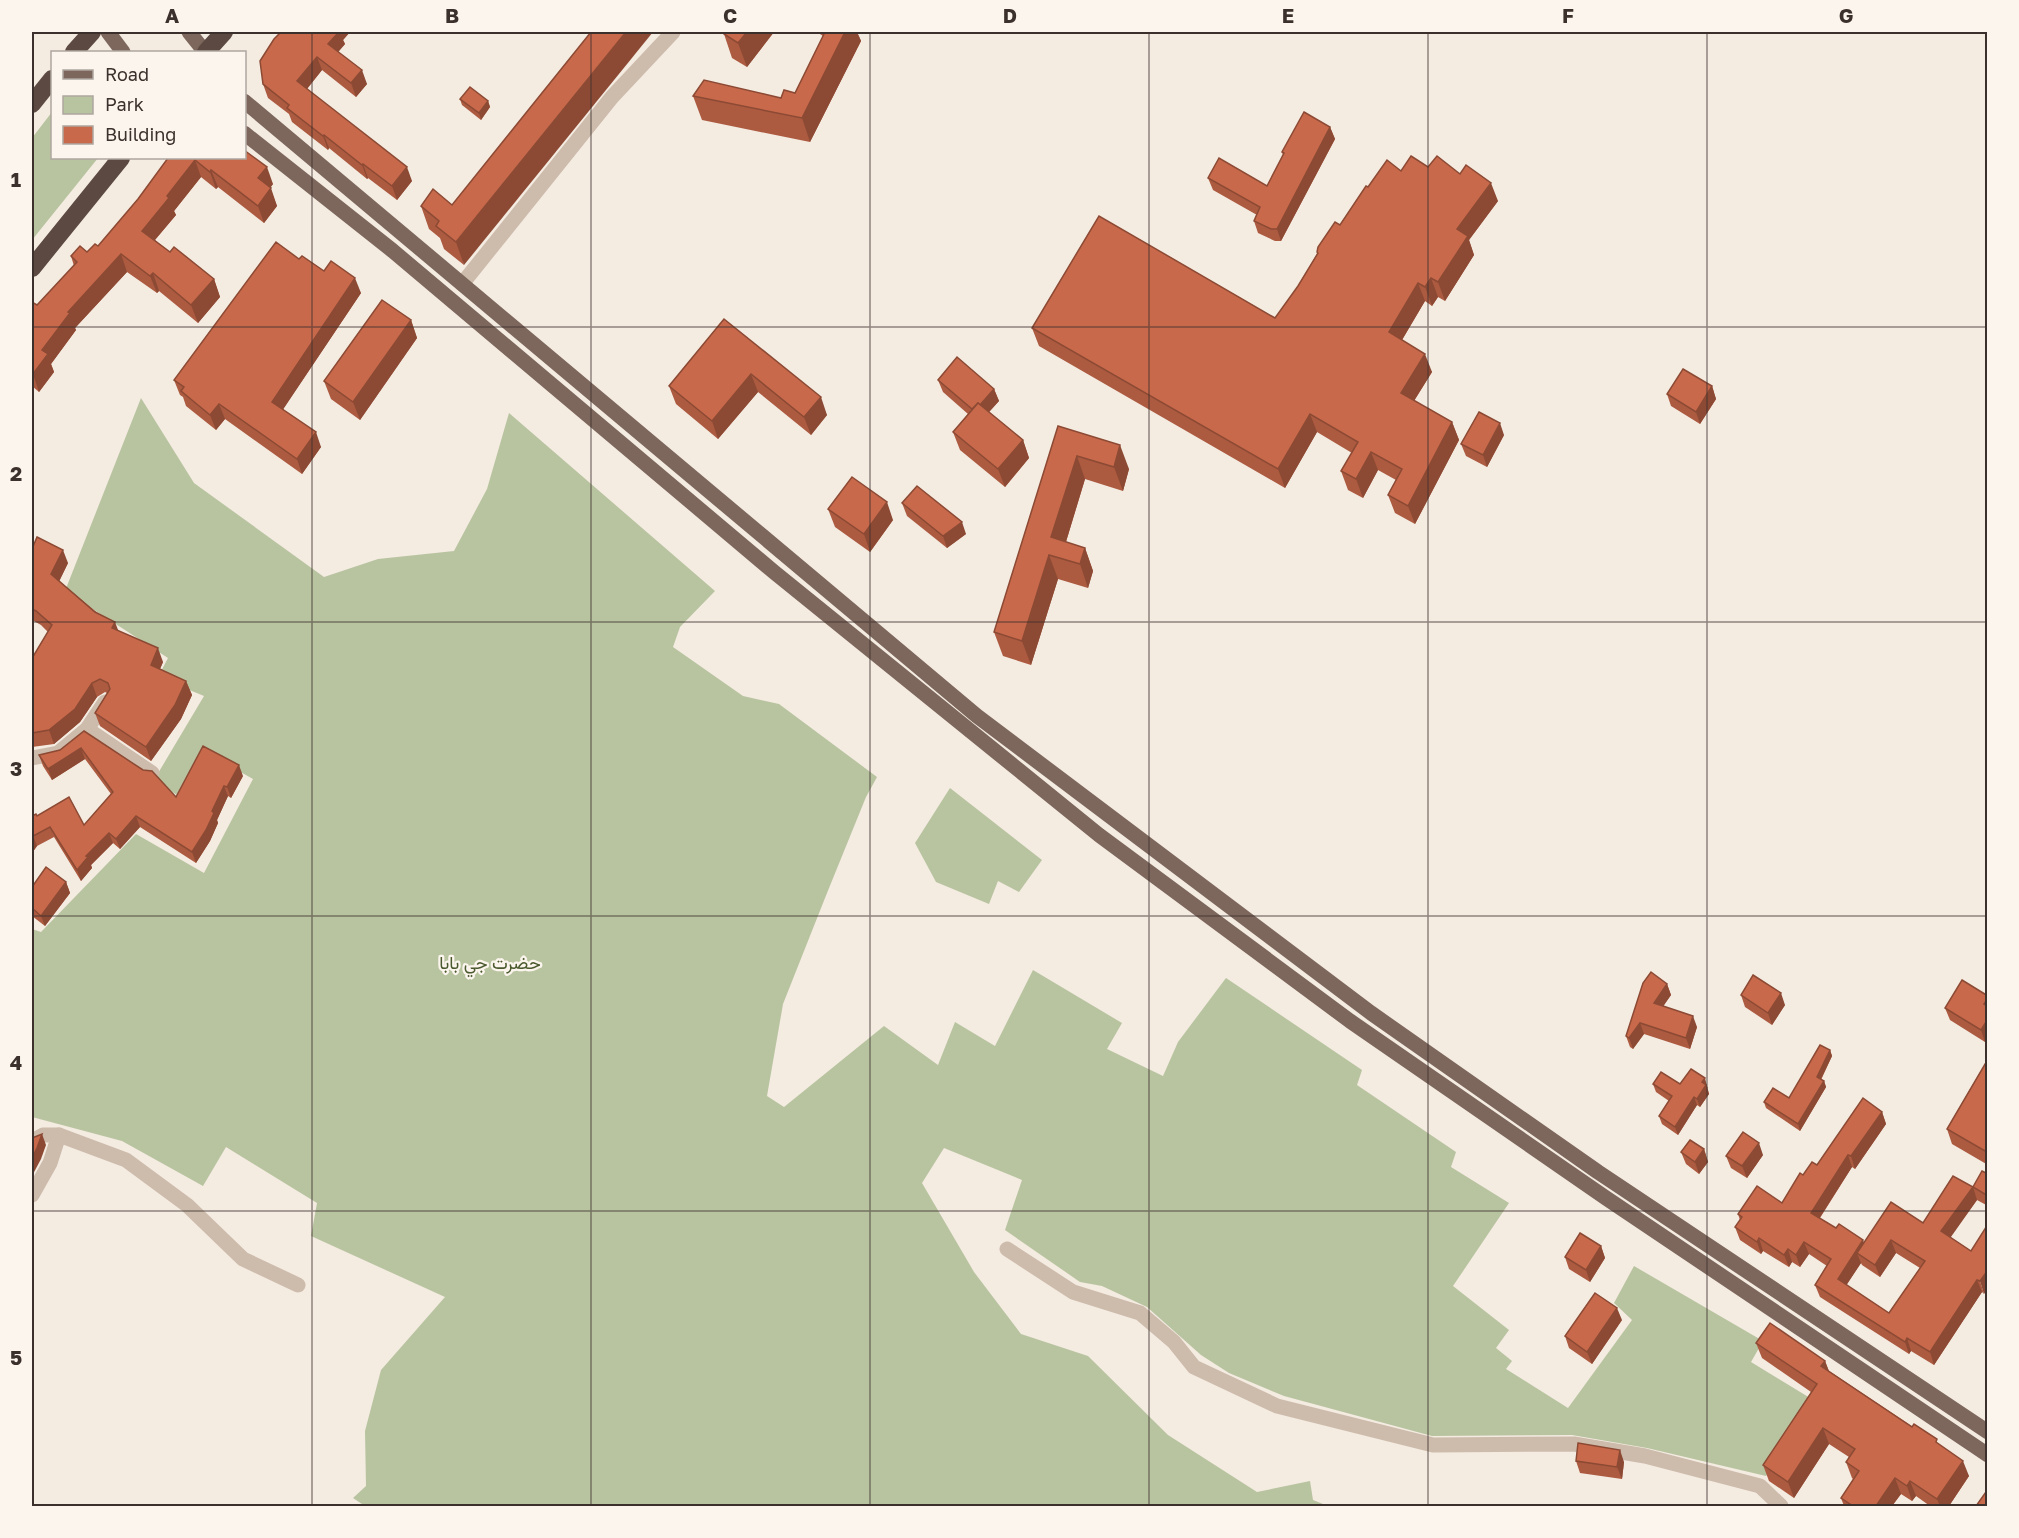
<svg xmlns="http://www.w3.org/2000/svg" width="2019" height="1538" font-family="'Golos Text',Vazirmatn,sans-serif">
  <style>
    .green { fill: #b8c4a0 }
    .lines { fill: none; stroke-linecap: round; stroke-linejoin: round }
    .street { stroke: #cdbbac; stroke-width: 15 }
    .primary { stroke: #7d675c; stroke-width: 15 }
    .highway { stroke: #5c4a42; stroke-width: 18 }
    .wall { fill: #ac5a40; fill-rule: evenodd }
    .shaded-wall { fill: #8c4a34 }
    .building { fill: #c8694b; stroke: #8c4a34; stroke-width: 1.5 }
    .grid { fill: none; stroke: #3b302b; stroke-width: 1.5; stroke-opacity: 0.55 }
    .labels { text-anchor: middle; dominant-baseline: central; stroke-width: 4.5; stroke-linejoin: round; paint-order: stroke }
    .park-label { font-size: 18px; fill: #4a5a2e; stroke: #fbf5ee }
    .neatline { fill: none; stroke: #3b302b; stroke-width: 2 }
    .grid-label { font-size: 20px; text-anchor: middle; font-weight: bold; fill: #3b302b }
  </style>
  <rect width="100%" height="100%" fill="#f4ebe1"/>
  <g class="green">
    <polygon points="52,112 52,158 98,158 32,240 32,138"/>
    <polygon points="141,398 194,483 324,577 378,559 454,551 487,489 509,413 715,591 680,627 673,647 743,696 779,704 877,777 866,797 827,893 783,1004 767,1096 784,1107 884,1026 938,1065 955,1022 995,1046 1033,970 1122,1023 1107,1049 1163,1076 1178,1042 1226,978 1362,1070 1357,1085 1456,1152 1451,1167 1509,1203 1453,1286 1509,1330 1496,1348 1512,1361 1506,1369 1568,1408 1632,1320 1614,1303 1634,1266 1763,1341 1751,1362 1815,1401 1766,1476 1647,1448 1572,1435 1432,1436 1284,1396 1229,1373 1201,1355 1147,1307 1102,1286 1080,1282 1005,1230 1022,1180 944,1148 922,1183 974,1272 1021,1334 1088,1356 1168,1435 1257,1492 1310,1481 1313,1500 1328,1506 365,1506 353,1498 366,1486 365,1431 381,1370 445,1297 311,1236 317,1203 226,1147 203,1186 122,1141 32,1117 32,929 41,932 136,834 204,873 253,779 205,752 177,795 154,780 204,696 158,677 168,658 65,591"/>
    <polygon points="950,788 1042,860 1019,892 998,881 989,904 936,882 915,843"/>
  </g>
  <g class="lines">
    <g class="street">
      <polyline points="462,284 612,97 673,32"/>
      <polyline points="87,729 152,773"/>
      <polyline points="32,758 58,753 87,729 105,702"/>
      <polyline points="32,1141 43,1135 59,1135 126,1160 187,1205 243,1259 298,1285"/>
      <polyline points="32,1195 50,1163 59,1135"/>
      <polyline points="1007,1249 1073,1292 1140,1313 1174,1342 1194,1367 1277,1406 1433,1445 1574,1444 1645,1456 1760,1486 1781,1506"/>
    </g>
    <g class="primary">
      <polyline points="108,32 123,52"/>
      <polyline points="189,32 205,52"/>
      <polyline points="244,101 977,716 1371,1013 1598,1172 1988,1432"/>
      <polyline points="244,133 393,251 774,572 1099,835 1350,1021 1606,1198 1988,1455"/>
    </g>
    <g class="highway">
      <polyline points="74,52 92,32"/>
      <polyline points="206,52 224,32"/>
      <polyline points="32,104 52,79"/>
      <polyline points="32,268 121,158"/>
    </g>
  </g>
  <g class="wall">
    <polygon points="281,32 350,32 343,40 345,44 338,52 367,84 356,97 322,70 307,89 412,181 397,200 368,178 367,179 329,148 328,150 292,122 289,114 268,98 263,84"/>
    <polygon points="774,32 747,67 732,58 724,34"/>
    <polygon points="817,32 857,32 861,41 810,142 702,120 693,96 781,98 795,93 823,36"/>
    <polygon points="460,99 488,101 490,107 481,120 462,105"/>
    <polygon points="1330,127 1335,139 1281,241 1275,241 1258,233 1254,221 1257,215 1213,190 1208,178 1267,186 1283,155 1282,152"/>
    <polygon points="168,158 244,158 273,184 270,188 277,206 264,223 218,187 216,189 201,177 174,211 176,215 155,240 170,252 214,279 220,297 198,323 159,291 157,293 127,272 75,328 76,330 51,364 54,372 39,392 32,386 32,302 37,305 74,266 71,256 87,252 98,246 138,199"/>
    <polygon points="1401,171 1498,201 1469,240 1474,255 1445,301 1438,297 1432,306 1425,301 1402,340 1432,372 1414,401 1452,422 1459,440 1415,524 1395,513 1388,495 1396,480 1378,470 1363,498 1348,490 1341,471 1352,453 1317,432 1285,488 1039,346 1032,328 1275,318 1298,286 1317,254 1317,252 1340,225 1368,187"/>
    <polygon points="452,205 464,265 444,249 440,238 429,229 421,206"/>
    <polygon points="299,259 324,271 361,293 283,409 321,447 302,474 225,419 216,430 186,406 183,397 180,395 174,380"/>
    <polygon points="724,319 827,415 811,435 758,392 718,439 676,404 669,386"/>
    <polygon points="411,320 417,338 360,420 331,399 324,381"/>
    <polygon points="938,380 994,389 999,401 989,412 1023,440 1029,458 1005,487 960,450 953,432 968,414 943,392"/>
    <polygon points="1712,386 1716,399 1700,424 1671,406 1667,394"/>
    <polygon points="1058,426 1129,469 1123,491 1085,479 1066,542 1085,548 1093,571 1088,588 1058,579 1031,665 1003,656 994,632"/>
    <polygon points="1504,435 1487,467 1466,456 1461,444"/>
    <polygon points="902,503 966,534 947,548 907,516"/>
    <polygon points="828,509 893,520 870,552 835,527"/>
    <polygon points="32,549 68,563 59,581 118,630 163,662 160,669 186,681 192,695 181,719 151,761 100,726 95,713 107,693 105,692 97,697 80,722 54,744 32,747 32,654 34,655 48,632 41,625 32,620"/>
    <polygon points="84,731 176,797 243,776 231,798 228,796 217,820 218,823 210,841 196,863 140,827 120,849 113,843 91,865 92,868 81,881 54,837 37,846 32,853 32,816 37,816 84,825 111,794 85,759 52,780 43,766 39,755 60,750"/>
    <polygon points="66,882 70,893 45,926 32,916 32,887"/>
    <polygon points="1667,984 1671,995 1663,1006 1697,1027 1690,1049 1644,1034 1633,1049 1630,1047 1626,1036"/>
    <polygon points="1741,995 1785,1005 1772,1025 1745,1007"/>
    <polygon points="1988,996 1988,1038 1985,1042 1950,1020 1945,1008"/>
    <polygon points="1830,1050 1832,1056 1821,1080 1824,1081 1826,1087 1800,1131 1766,1108 1764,1102 1789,1098"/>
    <polygon points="1988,1059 1988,1165 1952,1144 1947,1129"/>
    <polygon points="1653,1084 1680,1084 1708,1087 1707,1088 1709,1094 1700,1107 1697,1105 1678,1135 1662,1124 1659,1116 1669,1101 1656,1092"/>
    <path d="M1882 1112 1886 1124 1855 1169 1852 1167 1820 1218 1836 1228 1864 1243 1923 1223 1973 1187 1988 1174V1206L1977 1200 1950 1237 1971 1251 1984 1294 1982 1292 1934 1365 1911 1351 1909 1354 1820 1297 1815 1285 1827 1266 1809 1254 1800 1267 1792 1262 1789 1267 1763 1251 1761 1254 1740 1240 1735 1227 1740 1220 1738 1214 1782 1203 1803 1175ZM1896 1253 1920 1268 1889 1313 1846 1285 1861 1263 1862 1265 1880 1277Z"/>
    <polygon points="1704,1149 1708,1162 1699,1174 1686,1164 1681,1152"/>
    <polygon points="1763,1155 1747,1178 1731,1168 1726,1156"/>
    <polygon points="1601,1246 1605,1258 1590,1282 1569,1269 1565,1257"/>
    <polygon points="1622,1320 1592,1364 1569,1348 1565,1336"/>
    <polygon points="1756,1343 1825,1361 1829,1371 1939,1444 1969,1476 1949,1506 1930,1506 1916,1496 1912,1501 1901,1494 1892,1506 1844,1506 1841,1498 1853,1479 1852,1478 1846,1462 1849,1457 1829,1444 1794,1498 1769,1481 1763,1465 1811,1392 1762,1358"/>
    <polygon points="1576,1461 1624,1462 1622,1479 1580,1473"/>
  </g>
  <g class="shaded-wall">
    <polygon points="339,32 350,32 343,40 345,44 333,58 328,44"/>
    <polygon points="626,32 653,32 464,265 456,242"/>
    <polygon points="747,32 774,32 747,67 738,43"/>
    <polygon points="845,32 857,32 861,41 810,142 802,118"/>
    <polygon points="317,57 322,70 302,95 297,81"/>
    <polygon points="362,70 367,84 356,97 351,83"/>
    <polygon points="488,101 490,107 481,120 479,113"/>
    <polygon points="1330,127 1335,139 1281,241 1277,229"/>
    <polygon points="324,135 329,148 328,150 323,136"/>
    <polygon points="195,160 201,177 174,211 176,215 148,248 142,231 167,196"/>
    <polygon points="363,164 368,178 367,179 362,165"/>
    <polygon points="267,167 273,184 264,196 258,178"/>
    <polygon points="407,167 412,181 397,200 392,186"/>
    <polygon points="211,170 218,187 216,189 210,172"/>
    <polygon points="1491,183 1498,201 1469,240 1474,255 1445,301 1438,282 1457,229"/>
    <polygon points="271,188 277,206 264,223 258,206"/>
    <polygon points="121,254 127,272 75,328 76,330 51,364 54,372 39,392 33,374 42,350 68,312"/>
    <polygon points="153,273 159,291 157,293 150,276"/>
    <polygon points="355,278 361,293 278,417 272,402"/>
    <polygon points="1431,278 1438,297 1432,306 1425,287"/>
    <polygon points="214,279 220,297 198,323 191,305"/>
    <polygon points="1418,283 1425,301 1396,350 1389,332"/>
    <polygon points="411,320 417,338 360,420 353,402"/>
    <polygon points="1425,354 1432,372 1407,412 1401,393"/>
    <polygon points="751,374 758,392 718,439 712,421"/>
    <polygon points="1712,386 1716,399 1700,424 1696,412"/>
    <polygon points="994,389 999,401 979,423 975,411"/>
    <polygon points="821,397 827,415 811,435 804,417"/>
    <polygon points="219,404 225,419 216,430 210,415"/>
    <polygon points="1310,414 1317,432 1285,488 1278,469"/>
    <polygon points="1452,422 1459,440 1415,524 1408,506"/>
    <polygon points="1500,423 1504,435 1487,467 1483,455"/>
    <polygon points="316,432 321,447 302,474 297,459"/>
    <polygon points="1023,440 1029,458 1005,487 998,469"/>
    <polygon points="1120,445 1129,469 1123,491 1114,467"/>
    <polygon points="1371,452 1378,470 1363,498 1356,479"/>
    <polygon points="1077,456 1085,479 1061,558 1051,537"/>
    <polygon points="887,502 893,520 870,552 864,534"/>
    <polygon points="962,522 966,534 947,548 943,536"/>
    <polygon points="1085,548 1093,571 1088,588 1080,564"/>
    <polygon points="63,550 68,563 56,588 51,574"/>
    <polygon points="1049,555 1058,579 1031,665 1022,641"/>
    <polygon points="115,622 120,635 112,628"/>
    <polygon points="158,648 163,662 156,678 151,665"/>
    <polygon points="186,681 192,695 181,719 151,761 146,747"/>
    <polygon points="92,683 97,697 80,722 54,744 49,730"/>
    <polygon points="81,748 85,759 52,780 48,769"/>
    <polygon points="239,765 243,776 231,798 227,787"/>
    <polygon points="224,786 228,796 217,820 218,823 210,841 196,863 192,852"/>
    <polygon points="136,816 140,827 120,849 116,839"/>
    <polygon points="109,833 113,843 91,865 92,868 81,881 77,870 86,856"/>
    <polygon points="33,836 37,846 32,853 32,838"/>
    <polygon points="66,882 70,893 45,926 41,916"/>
    <polygon points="1667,984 1671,995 1658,1014 1654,1003"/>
    <polygon points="1781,993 1785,1005 1772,1025 1768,1013"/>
    <polygon points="1988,998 1988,1015 1984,1004"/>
    <polygon points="1693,1016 1697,1027 1690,1049 1686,1038"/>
    <polygon points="1988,1019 1988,1038 1985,1042 1981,1030"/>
    <polygon points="1640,1023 1644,1034 1633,1049 1629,1038"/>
    <polygon points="1830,1050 1832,1056 1819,1083 1817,1077"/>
    <polygon points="1705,1078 1709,1094 1700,1107 1697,1099 1702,1082"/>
    <polygon points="1824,1081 1826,1087 1800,1131 1798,1124"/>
    <polygon points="1694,1097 1697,1105 1678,1135 1675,1127"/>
    <polygon points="1882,1112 1886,1124 1855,1169 1851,1156"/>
    <polygon points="42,1134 46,1145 41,1159 32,1176 32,1158"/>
    <polygon points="1759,1143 1763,1155 1747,1178 1742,1166"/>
    <polygon points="1988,1146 1988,1159 1985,1151"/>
    <polygon points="1704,1149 1708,1162 1699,1174 1695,1162"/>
    <polygon points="1848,1155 1852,1167 1815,1225 1811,1213"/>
    <polygon points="1973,1187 1977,1200 1946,1244 1941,1231"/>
    <polygon points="1759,1238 1763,1251 1761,1254 1757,1242"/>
    <polygon points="1863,1240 1868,1253 1857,1253 1861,1263 1842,1292 1838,1279"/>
    <polygon points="1891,1240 1896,1253 1880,1277 1875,1265"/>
    <polygon points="1804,1242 1809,1254 1800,1267 1796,1255"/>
    <polygon points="1601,1246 1605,1258 1590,1282 1586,1270"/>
    <polygon points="1788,1249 1792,1262 1789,1267 1784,1255"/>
    <polygon points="1988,1270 1988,1289 1984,1294 1980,1281"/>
    <polygon points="1977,1280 1982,1292 1934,1365 1930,1352"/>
    <polygon points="1617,1308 1622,1320 1592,1364 1587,1352"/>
    <polygon points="1907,1338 1911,1351 1909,1354 1905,1342"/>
    <polygon points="1825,1361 1831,1377 1821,1366"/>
    <polygon points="1823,1428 1829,1444 1794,1498 1788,1482"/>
    <polygon points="1620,1450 1624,1462 1622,1479 1617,1467"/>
    <polygon points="1963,1461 1969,1476 1949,1506 1940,1506 1937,1499"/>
    <polygon points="1895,1478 1901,1494 1892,1506 1876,1506"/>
    <polygon points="1910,1481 1916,1496 1912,1501 1907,1486"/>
  </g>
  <g class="building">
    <polygon points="281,32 339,32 328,44 362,70 351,83 317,57 297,81 407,167 392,186 363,164 362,165 324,135 323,136 287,108 289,105 263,84 260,61 274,39"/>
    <polygon points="591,32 626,32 456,242 436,226 439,221 421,206 433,189 452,205"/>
    <polygon points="725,32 747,32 738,43 724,34"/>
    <polygon points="825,32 845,32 802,118 693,96 704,80 781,98 784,90 795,93"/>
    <polygon points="470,87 488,101 479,113 460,99"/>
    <polygon points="1304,112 1330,127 1277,229 1271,229 1254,221 1260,207 1208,178 1219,158 1267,186 1284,153 1282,152"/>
    <polygon points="244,150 267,167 258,178 271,188 258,206 211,170 210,172 195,160 167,196 169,198 142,231 170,252 174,247 214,279 191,305 153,273 150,276 121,254 68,312 70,313 42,350 48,354 33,374 32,373 32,302 37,305 77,262 71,256 80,246 87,252 95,244 98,246 138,199 168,158 244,158"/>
    <polygon points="1411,156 1428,167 1437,156 1460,174 1466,165 1491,183 1457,229 1468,236 1438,282 1431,278 1425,287 1418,283 1389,332 1425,354 1401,393 1452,422 1408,506 1388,495 1402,469 1371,452 1356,479 1341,471 1358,442 1310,414 1278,469 1032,328 1099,216 1275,318 1298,286 1318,253 1317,252 1318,247 1335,222 1340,225 1366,186 1368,187 1387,160 1401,171"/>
    <polygon points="276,242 299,259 302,256 324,271 331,261 355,278 272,402 316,432 297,459 219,404 210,415 181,391 184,387 174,380"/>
    <polygon points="382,300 411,320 353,402 324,381"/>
    <polygon points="724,319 821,397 804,417 751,374 712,421 669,386"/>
    <polygon points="957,357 994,389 980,405 978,403 972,409 938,380"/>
    <polygon points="1683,369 1712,386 1696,412 1667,394"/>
    <polygon points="978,403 1023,440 998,469 953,432"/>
    <polygon points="1479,412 1500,423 1483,455 1461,444"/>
    <polygon points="1058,426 1120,445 1114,467 1077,456 1051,537 1085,548 1080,564 1049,555 1022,641 994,632"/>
    <polygon points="852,477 887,502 864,534 828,509"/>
    <polygon points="917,486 962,522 943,536 902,503"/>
    <polygon points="37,537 63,550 51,574 95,612 115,622 112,628 158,648 151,665 186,681 175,705 146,747 95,713 110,689 108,683 100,679 92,683 75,709 49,730 32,733 32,654 34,655 52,625 36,611 32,609 32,549"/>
    <polygon points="84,731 143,770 152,771 176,797 203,746 239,765 227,787 224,786 212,811 214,813 206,830 192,852 136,816 116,839 109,833 86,856 88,857 77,870 50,827 33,836 32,838 32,816 36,814 37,816 69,797 84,825 113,792 81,748 48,769 39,755 60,750"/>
    <polygon points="46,867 66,882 41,916 32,908 32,887"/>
    <polygon points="1651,972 1667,984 1654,1003 1693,1016 1686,1038 1640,1023 1629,1038 1626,1036 1643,983"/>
    <polygon points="1753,975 1781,993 1768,1013 1741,995"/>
    <polygon points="1962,980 1988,996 1988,998 1984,1004 1988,1007 1988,1019 1981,1030 1945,1008"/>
    <polygon points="1820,1045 1830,1050 1817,1077 1824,1081 1798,1124 1764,1102 1773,1088 1789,1098"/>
    <polygon points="1988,1059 1988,1146 1985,1151 1947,1129"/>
    <polygon points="1691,1069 1705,1078 1702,1082 1706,1085 1697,1099 1694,1097 1675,1127 1659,1116 1672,1096 1653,1084 1661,1072 1680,1084"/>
    <polygon points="1863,1098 1882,1112 1851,1156 1848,1155 1811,1213 1836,1228 1839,1224 1863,1240 1838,1279 1889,1313 1925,1261 1891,1240 1875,1265 1857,1253 1891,1202 1923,1223 1953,1176 1973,1187 1941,1231 1971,1251 1988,1224 1988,1270 1980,1281 1977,1280 1930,1352 1907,1338 1905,1342 1815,1285 1831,1259 1804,1242 1796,1255 1788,1249 1784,1255 1759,1238 1757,1242 1735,1227 1742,1217 1738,1214 1757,1186 1782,1203 1800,1173 1803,1175 1812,1162 1817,1165"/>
    <polygon points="1743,1132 1759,1143 1742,1166 1726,1156"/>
    <polygon points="42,1134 37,1148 32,1158 32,1138"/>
    <polygon points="1690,1140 1704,1149 1695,1162 1681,1152"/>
    <polygon points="1982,1171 1988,1174 1988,1196 1973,1187"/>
    <polygon points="1580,1233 1601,1246 1586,1270 1565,1257"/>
    <polygon points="1595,1293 1617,1308 1587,1352 1565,1336"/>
    <polygon points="1770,1323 1825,1361 1821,1366 1912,1427 1914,1424 1937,1439 1936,1442 1963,1461 1937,1499 1910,1481 1907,1486 1895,1478 1876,1506 1853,1506 1841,1498 1859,1471 1846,1462 1855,1449 1823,1428 1788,1482 1763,1465 1817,1384 1756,1343"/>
    <polygon points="1578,1443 1620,1450 1617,1467 1576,1461"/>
    <polygon points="1988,1489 1988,1506 1976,1506"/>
  </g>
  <path class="grid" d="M312 32V1506M591 32V1506M870 32V1506M1149 32V1506M1428 32V1506M1707 32V1506M32 327H1988M32 622H1988M32 916H1988M32 1211H1988"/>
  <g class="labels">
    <g class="park-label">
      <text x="490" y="962">حضرت جي بابا</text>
    </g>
  </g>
  <rect width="2019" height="1538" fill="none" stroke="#fbf5ee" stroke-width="66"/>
  <rect x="51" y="51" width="195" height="108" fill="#fbf5ee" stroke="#aea6a0" stroke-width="1.5"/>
  <rect x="63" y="70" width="30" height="9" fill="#7d675c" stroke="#aea6a0" stroke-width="1.5"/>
  <text x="105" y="81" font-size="18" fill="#3b302b">Road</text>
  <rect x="63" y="96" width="30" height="18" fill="#b8c4a0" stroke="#aea6a0" stroke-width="1.5"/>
  <text x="105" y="111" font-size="18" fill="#3b302b">Park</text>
  <rect x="63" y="126" width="30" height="18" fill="#c8694b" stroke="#aea6a0" stroke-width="1.5"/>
  <text x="105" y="141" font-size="18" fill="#3b302b">Building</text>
  <rect x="33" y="33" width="1953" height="1472" class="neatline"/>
  <g class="grid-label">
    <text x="172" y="23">A</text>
    <text x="452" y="23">B</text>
    <text x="730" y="23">C</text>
    <text x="1010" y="23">D</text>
    <text x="1288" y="23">E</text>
    <text x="1568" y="23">F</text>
    <text x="1846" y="23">G</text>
    <text x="16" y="187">1</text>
    <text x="16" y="481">2</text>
    <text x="16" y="776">3</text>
    <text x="16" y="1070">4</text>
    <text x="16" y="1365">5</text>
  </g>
</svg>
